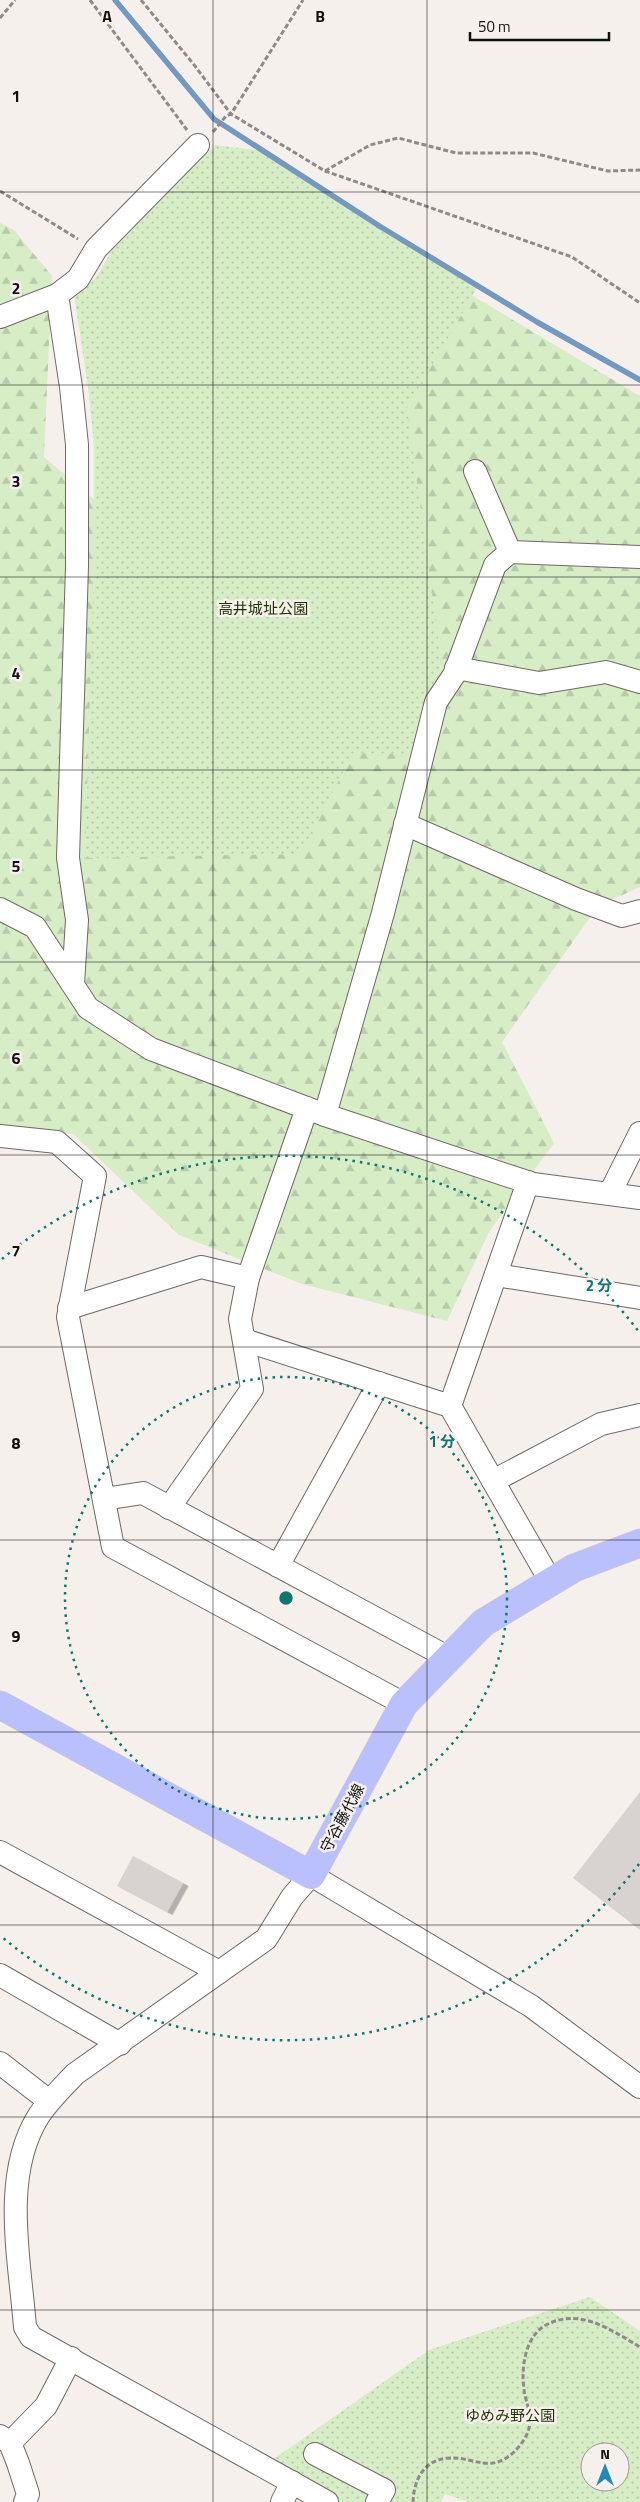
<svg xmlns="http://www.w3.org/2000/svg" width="640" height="2502" font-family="'Titillium Web','Noto Sans JP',sans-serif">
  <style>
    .forest { fill: url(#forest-firs) }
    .park { fill: url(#park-dots); fill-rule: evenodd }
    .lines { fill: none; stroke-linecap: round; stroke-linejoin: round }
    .stream { stroke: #7299bf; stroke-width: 5.5 }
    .building { fill: #d8d2d1; filter: url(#shadow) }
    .minor-casing { stroke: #6e6966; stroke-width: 24 }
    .major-casing { stroke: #d0cfcf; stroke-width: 29 }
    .path { stroke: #8e8a87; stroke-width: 3; stroke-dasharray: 5 2.5; stroke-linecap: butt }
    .minor { stroke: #fff; stroke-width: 22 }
    .major { stroke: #bac0fc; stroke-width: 28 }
    .grid { fill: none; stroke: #12100f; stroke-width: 1; stroke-opacity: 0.55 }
    .ring { fill: none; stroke: #0f766e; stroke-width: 2.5; stroke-dasharray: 2.5 5 }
    .labels { text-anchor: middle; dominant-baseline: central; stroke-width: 5; stroke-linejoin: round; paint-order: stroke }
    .park-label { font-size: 15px; fill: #1a3200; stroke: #f6f0ed }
    .street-label { font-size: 15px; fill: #12100f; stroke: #f6f0ed }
    .grid-label { font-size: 16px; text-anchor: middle; font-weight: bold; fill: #12100f; stroke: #f6f0ed; stroke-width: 5; stroke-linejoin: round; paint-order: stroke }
    .centre { fill: #0f766e; stroke: #f6f0ed; stroke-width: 2.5 }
    .ring-label { font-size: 15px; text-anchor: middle; font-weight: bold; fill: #0f766e; stroke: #f6f0ed; stroke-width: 5; stroke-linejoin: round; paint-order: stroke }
  </style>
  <defs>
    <pattern id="forest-firs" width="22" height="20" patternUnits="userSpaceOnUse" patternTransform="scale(1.25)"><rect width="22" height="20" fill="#d6edc6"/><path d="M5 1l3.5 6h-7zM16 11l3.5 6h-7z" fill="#b7caa9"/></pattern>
    <pattern id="park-dots" width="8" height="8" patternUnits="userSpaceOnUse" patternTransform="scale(1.25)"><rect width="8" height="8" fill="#d6edc6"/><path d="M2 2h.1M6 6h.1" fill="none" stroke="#b7caa9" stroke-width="1.8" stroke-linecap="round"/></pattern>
    <filter id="shadow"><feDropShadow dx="5.5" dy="3" stdDeviation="0" flood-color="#0004"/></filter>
  </defs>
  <rect width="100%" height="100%" fill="#f6f0ed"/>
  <polygon class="forest" points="0,223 14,230 52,276 44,457 137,536 378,239 640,396 640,887 598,906 502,1042 554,1143 489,1232 447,1321 302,1284 179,1235 73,1134 0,1128"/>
  <g class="park">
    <polygon points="215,145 265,151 477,288 407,408 444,682 424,754 353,753 300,854 85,858 94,566 94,445 88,387 74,295 95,279 113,249"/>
    <path d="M590 2297 640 2331V2502H468L445 2494 441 2502H327L264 2466 429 2350ZM590 2452H620V2482H590Z"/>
  </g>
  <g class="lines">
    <polyline class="stream" points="115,0 214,119 381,227 537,322 640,380"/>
  </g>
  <g class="building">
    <polygon points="640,1792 640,1930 573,1878"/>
    <polygon points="133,1856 183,1883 167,1912 117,1886"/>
  </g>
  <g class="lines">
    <g class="minor-casing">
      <g id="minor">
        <polyline points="57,295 71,387 77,445 77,566 68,858 77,920 73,984"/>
        <polyline points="0,317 57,295 78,279 96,249 198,145"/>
        <polyline points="475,471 510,552"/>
        <polyline points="456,668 539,683 606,672 640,682"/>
        <polyline points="405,824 576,899 622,916 640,911"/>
        <polyline points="0,909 35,927 88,1008 151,1049 325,1115 533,1184 640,1198"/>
        <polyline points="325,1115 383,913 436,702 454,675 495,565 510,552 640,557"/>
        <polyline points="0,1136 57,1142 95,1176 68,1317 113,1547 404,1704"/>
        <polyline points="610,1193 640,1133"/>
        <polyline points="496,1275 640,1298"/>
        <polyline points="69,1308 201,1267 248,1278"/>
        <polyline points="244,1340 450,1406 551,1582"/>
        <polyline points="450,1406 528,1182"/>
        <polyline points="493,1481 601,1424 640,1415"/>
        <polyline points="104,1499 143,1493 449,1658"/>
        <polyline points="169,1508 252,1389 240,1319 248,1278 307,1108"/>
        <polyline points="278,1566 379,1383"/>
        <polyline points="0,1852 219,1972"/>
        <polyline points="0,1975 120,2044"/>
        <polyline points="0,2063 49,2101"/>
        <polyline points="0,2436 10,2443 18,2463 28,2494 25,2502"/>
        <polyline points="10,2443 46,2406 71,2358"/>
        <polyline points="315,2454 384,2490 377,2502"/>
        <polyline points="282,2502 292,2482"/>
        <path d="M327 2502 31 2337 25 2327C20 2261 1 2177 38 2117 48 2101 62 2088 75 2074L266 1939 292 1897 311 1875 531 2006 640 2087"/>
      </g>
    </g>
    <g class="major-casing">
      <polyline id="major" points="0,1705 311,1875 404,1704 483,1623 574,1568 640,1543"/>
    </g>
    <g class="path">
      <polyline points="90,0 187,130"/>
      <polyline points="141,0 195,66 231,114 325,171 572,257 640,303"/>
      <polyline points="0,18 15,0"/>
      <polyline points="213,132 226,116 231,114 303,0"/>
      <polyline points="325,171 370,145 398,138 456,153 533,153 608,171 640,170"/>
      <polyline points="0,191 78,239"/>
      <path d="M413 2502C414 2479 424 2459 450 2458 475 2457 490 2474 514 2452 522 2444 529 2434 530 2423 531 2412 525 2400 524 2389 521 2368 525 2336 546 2325 580 2307 611 2330 640 2347"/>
    </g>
    <use href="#minor" class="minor"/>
    <use href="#major" class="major"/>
  </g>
  <path class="grid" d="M213 0V2502M427 0V2502M0 192H640M0 385H640M0 577H640M0 770H640M0 962H640M0 1155H640M0 1347H640M0 1540H640M0 1732H640M0 1925H640M0 2117H640M0 2310H640"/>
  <g class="ring">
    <circle cx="286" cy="1598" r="221"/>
    <path d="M639 1864A442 442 0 0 1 2 1937M2 1259A442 442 0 0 1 639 1332"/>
  </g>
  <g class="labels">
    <g class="park-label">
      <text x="263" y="608">高井城址公園</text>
      <text x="510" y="2415">ゆめみ野公園</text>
    </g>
    <g class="street-label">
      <text transform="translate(342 1818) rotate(-62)">守谷藤代線</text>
    </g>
  </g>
  <g class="grid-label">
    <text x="107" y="22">A</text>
    <text x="320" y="22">B</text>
    <text x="16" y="102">1</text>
    <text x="16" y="294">2</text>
    <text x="16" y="487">3</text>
    <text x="16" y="679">4</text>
    <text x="16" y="872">5</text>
    <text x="16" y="1064">6</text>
    <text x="16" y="1257">7</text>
    <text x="16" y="1449">8</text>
    <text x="16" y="1642">9</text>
  </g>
  <circle cx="286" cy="1598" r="8" class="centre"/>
  <g class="ring-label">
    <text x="599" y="1291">2 分</text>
    <text x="442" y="1447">1 分</text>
  </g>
  <g transform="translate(605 2467)"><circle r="24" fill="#f6f0ed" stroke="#9b9694"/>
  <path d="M0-4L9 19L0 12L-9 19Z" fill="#238bb3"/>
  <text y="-8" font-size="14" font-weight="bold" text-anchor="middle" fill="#12100f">N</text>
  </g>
  <path d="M470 32v8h139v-8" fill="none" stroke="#12100f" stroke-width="2.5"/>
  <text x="478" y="32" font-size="15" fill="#12100f" stroke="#f6f0ed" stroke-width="4" paint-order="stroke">50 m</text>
</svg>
